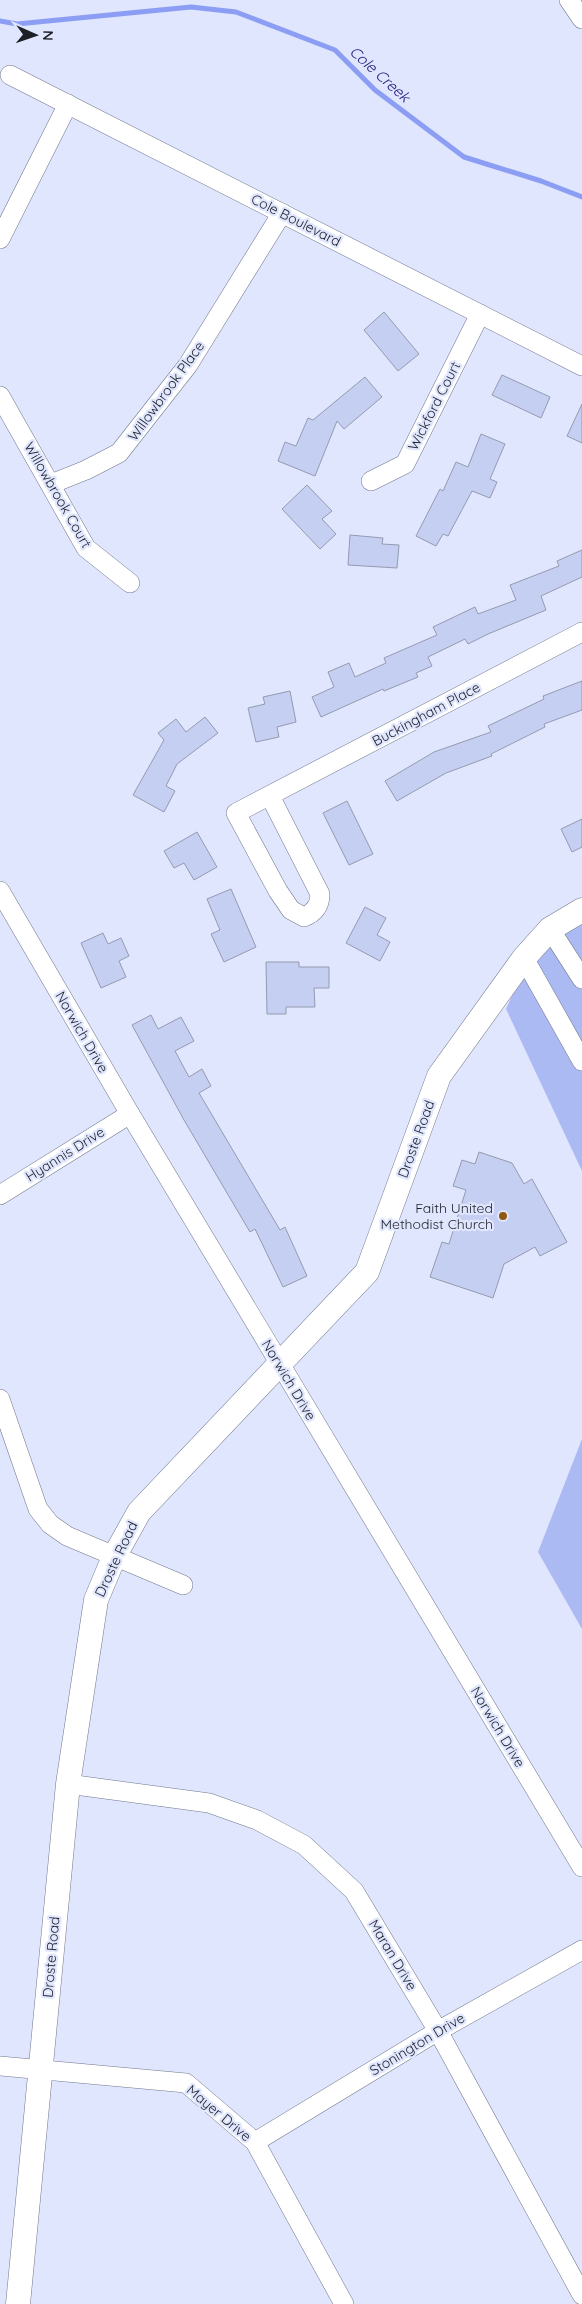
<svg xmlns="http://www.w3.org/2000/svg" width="582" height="2304" font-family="Quicksand,sans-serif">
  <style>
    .green { fill: #acbaf3 }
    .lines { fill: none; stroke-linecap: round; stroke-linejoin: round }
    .stream { stroke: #8c9ef4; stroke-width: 5 }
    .building { fill: #c5cff2; stroke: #959ab0 }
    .minor-casing { stroke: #72788c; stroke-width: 20 }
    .tertiary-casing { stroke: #72788c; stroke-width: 25 }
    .minor { stroke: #fff; stroke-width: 19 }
    .tertiary { stroke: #fff; stroke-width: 24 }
    .poi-dot { fill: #915714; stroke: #dfe6fd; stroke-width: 2 }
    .labels { text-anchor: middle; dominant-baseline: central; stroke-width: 4.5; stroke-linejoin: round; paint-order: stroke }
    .street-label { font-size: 14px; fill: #1e2028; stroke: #dfe6fd }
    .poi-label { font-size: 14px; fill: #1e2028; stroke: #dfe6fd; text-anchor: end }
    .water-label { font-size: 15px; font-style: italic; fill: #1c1578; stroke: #dfe6fd }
  </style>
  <rect width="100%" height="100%" fill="#dfe6fd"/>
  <g class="green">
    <polygon points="582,918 582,1171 506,1009 534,947"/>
    <polygon points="582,1439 582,1629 538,1552"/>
  </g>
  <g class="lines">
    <polyline class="stream" points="0,21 17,24 191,7 236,12 335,50 375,90 464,157 541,181 582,197"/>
  </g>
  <g class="building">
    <polygon points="384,312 419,354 398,371 364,330"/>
    <polygon points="502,375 550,397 541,418 492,395"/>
    <polygon points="365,377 382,397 344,429 337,421 315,476 278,461 285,442 296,446 308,418 313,420"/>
    <polygon points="582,404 582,443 567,436"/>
    <polygon points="481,434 505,444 490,479 497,482 490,498 472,491 448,536 443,534 436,546 416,536 440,489 443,491 456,462 468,467"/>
    <polygon points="307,485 332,511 322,519 336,534 320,549 282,509"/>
    <polygon points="350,535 383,538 382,544 399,545 397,568 348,565"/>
    <polygon points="582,550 582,577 541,596 546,610 488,634 468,644 465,639 428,657 432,666 416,673 418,677 384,691 383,689 321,717 312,697 334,687 328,672 349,663 355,677 386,663 384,658 437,635 433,627 475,607 478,614 516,600 510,585 559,566 557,561"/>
    <polygon points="582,681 582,710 544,724 545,727 491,754 492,756 446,773 397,801 385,781 434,752 491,732 488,726 544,699 543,696"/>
    <polygon points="290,691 296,722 277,727 279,737 256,742 248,708 265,704 263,697"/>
    <polygon points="205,717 218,733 177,764 166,786 175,791 164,812 133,795 164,740 158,733 176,719 186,732"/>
    <polygon points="347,801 373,854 349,865 323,813"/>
    <polygon points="582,819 582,847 572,852 561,829"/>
    <polygon points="197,832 217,867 194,880 184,863 174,868 164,851"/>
    <polygon points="231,889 256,947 224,962 211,934 220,930 207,899"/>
    <polygon points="365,907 386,918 377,935 390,942 380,961 346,943"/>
    <polygon points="103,933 108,944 121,938 129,956 119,961 126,977 101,988 81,943"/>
    <polygon points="266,962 299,962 299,967 329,967 329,988 314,988 315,1007 286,1007 286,1014 267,1014"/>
    <polygon points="151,1015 158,1029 181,1017 194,1041 175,1051 189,1077 202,1069 211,1086 199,1093 280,1230 285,1227 307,1276 283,1287 255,1229 250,1232 184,1120 132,1025"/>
    <polygon points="479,1152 512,1163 524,1184 532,1179 567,1242 540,1256 535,1247 504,1264 493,1298 430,1277 442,1242 449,1244 466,1190 453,1186 462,1160 475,1164"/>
  </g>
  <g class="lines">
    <g class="minor-casing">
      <g id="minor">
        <polyline points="569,0 582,19"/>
        <polyline points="10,75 582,366"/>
        <polyline points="0,239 68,104"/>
        <polyline points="0,396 86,548 130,583"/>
        <polyline points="371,481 405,464 480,314"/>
        <polyline points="51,484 86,470 119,453 188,365 282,213"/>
        <path d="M270 796 320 894C320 906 314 913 304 917L291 910 278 891 236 813 582 632"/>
        <polyline points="0,891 130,1114 582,1867"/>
        <polyline points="550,929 582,979"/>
        <polyline points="524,958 582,1061"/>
        <polyline points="0,1195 130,1114"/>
        <polyline points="0,1399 38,1509 50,1524 67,1536 183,1585"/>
        <polyline points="68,1784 209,1803 257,1820 304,1845 354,1891 438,2031 582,2295"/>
        <polyline points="0,2066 186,2083 255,2142 344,2304"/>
        <polyline points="255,2142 438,2031 582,1950"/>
      </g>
    </g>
    <g class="tertiary-casing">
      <polyline id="tertiary" points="18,2304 68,1784 96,1600 114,1557 139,1512 367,1272 439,1076 524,958 550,929 582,910"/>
    </g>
    <use href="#minor" class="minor"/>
    <use href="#tertiary" class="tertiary"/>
  </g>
  <circle class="poi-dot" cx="503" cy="1216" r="5"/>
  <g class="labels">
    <g class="street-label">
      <text transform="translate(296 220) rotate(27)">Cole Boulevard</text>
      <text transform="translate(166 391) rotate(-54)">Willowbrook Place</text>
      <text transform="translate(434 406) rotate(-63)">Wickford Court</text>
      <text transform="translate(58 495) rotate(60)">Willowbrook Court</text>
      <text transform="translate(426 714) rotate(-28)">Buckingham Place</text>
      <text transform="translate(82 1032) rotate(60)">Norwich Drive</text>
      <text transform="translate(416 1139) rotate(-70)">Droste Road</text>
      <text transform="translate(65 1154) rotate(-32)">Hyannis Drive</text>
      <text transform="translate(289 1380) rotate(59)">Norwich Drive</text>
      <text transform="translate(116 1559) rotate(-65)">Droste Road</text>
      <text transform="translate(498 1727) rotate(59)">Norwich Drive</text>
      <text transform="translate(393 1955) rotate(59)">Maran Drive</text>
      <text transform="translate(51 1957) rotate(-85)">Droste Road</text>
      <text transform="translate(417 2044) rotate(-31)">Stonington Drive</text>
      <text transform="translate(219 2113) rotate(40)">Mayer Drive</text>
    </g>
    <g class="poi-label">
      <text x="493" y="1208">Faith United<tspan x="493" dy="16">Methodist Church</tspan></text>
    </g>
    <g class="water-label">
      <text transform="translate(380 74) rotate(42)">Cole Creek</text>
    </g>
  </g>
  <g transform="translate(35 35) rotate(92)" stroke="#dfe6fd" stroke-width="4" paint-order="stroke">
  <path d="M0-4L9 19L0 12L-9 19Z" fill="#1e2028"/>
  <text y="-8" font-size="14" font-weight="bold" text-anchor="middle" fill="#1e2028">N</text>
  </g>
</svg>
